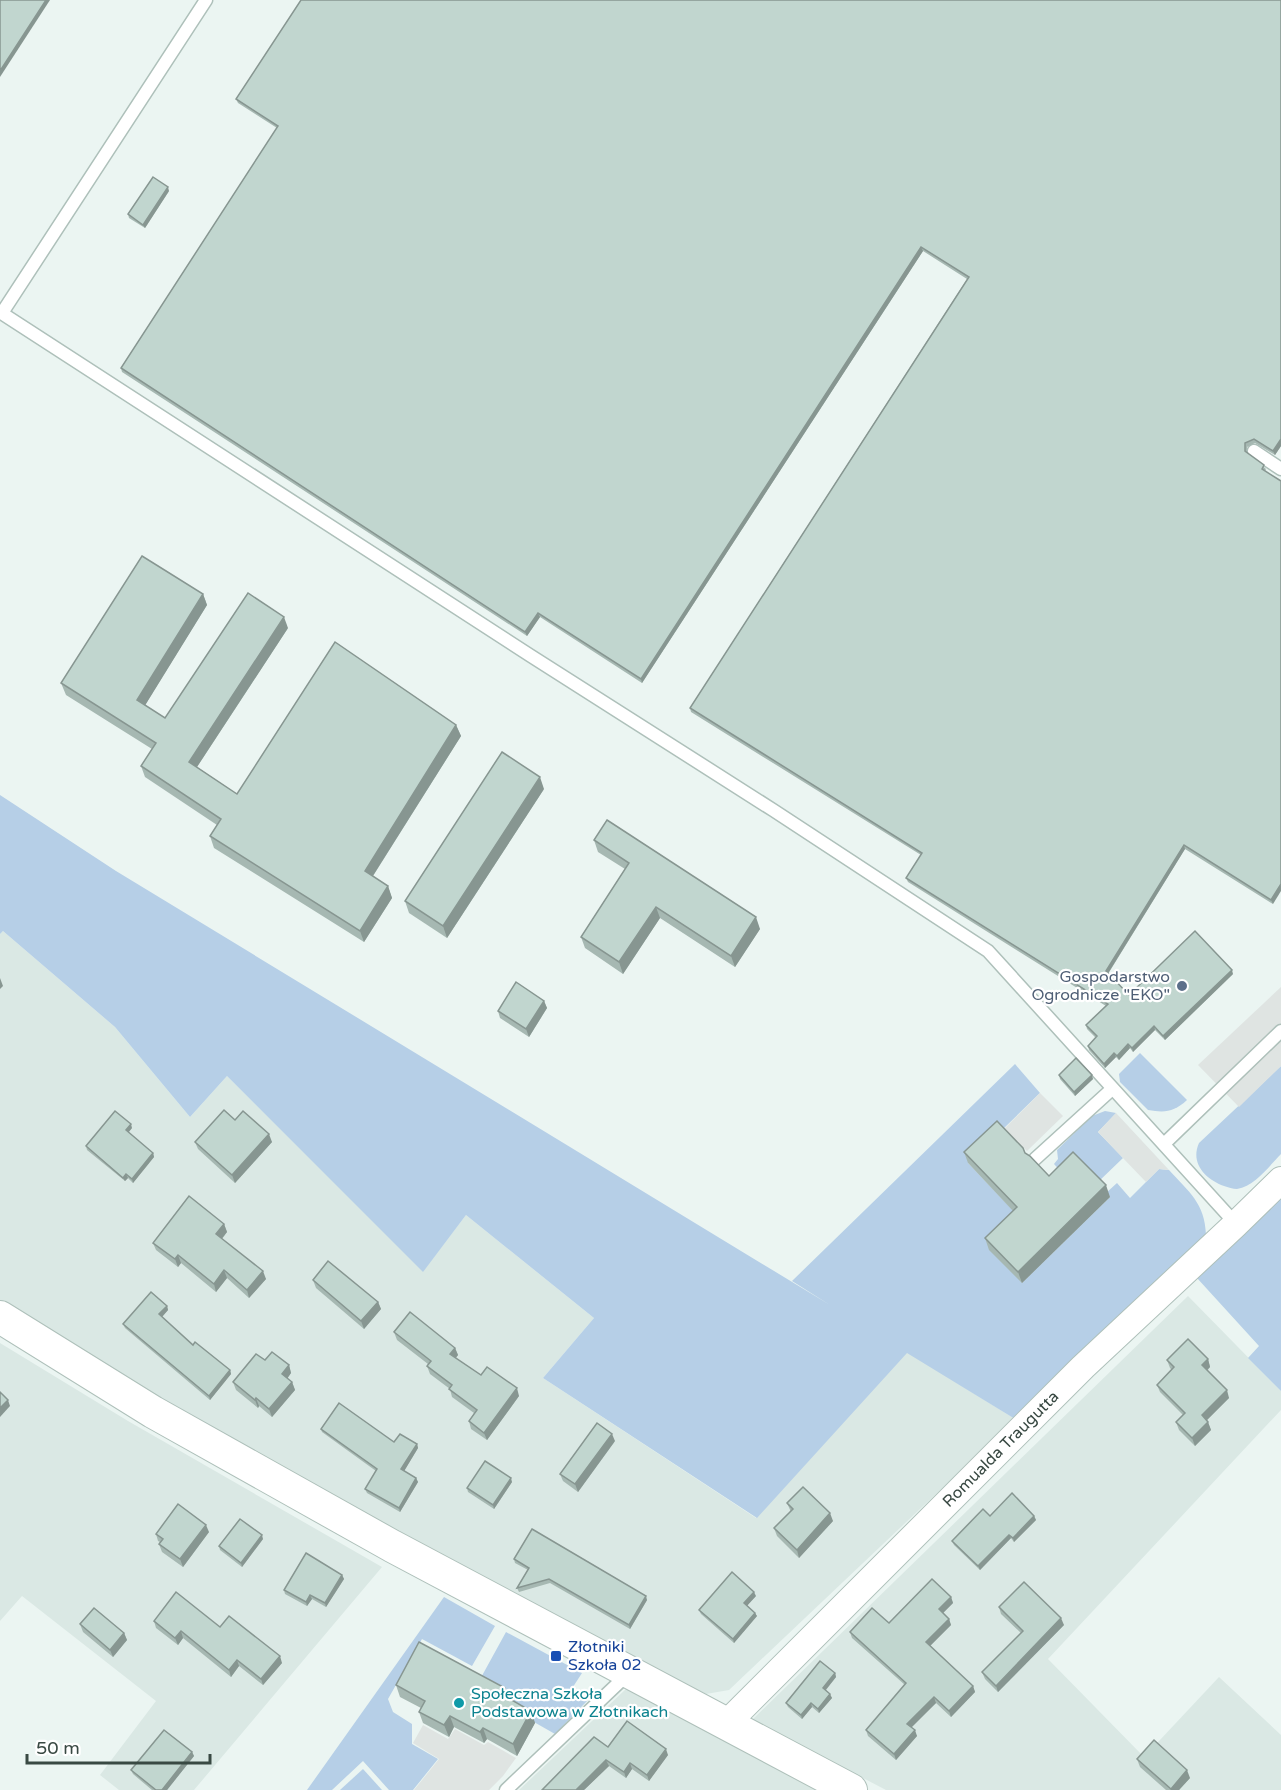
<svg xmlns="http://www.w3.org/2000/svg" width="1281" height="1790" font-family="'Varela Round',sans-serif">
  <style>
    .residential { fill: #dae8e4 }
    .green { fill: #b6cfe7 }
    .parking { fill: #dfe4e2 }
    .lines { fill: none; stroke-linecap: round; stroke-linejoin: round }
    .service-casing { stroke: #aec0ba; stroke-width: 15 }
    .minor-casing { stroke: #aec0ba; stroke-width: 28 }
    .tertiary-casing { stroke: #aec0ba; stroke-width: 34 }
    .service { stroke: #fff; stroke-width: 12 }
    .minor { stroke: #fff; stroke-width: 26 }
    .tertiary { stroke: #fff; stroke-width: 32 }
    .wall { fill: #a6b8b2 }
    .shaded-wall { fill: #879691 }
    .building { fill: #c1d6cf; stroke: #879691; stroke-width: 1.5 }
    .service-dot { fill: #5c6f8a; stroke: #fff; stroke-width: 2 }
    .transit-dot { fill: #1a4fb4; stroke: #fff; stroke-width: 2 }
    .culture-dot { fill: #0f9aa8; stroke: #fff; stroke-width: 2 }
    .labels { text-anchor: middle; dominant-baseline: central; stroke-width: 4.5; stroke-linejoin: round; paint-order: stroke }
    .service-label { font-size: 16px; fill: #4e5e75; stroke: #fff; text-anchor: end }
    .street-label { font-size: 16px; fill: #394943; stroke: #fff }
    .transit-label { font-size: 16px; fill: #164399; stroke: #fff; text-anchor: start }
    .culture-label { font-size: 16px; fill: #0d838f; stroke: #fff; text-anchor: start }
  </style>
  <rect width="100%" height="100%" fill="#ebf5f2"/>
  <g class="residential">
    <polygon points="3,931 115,1027 190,1117 227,1076 423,1271 466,1215 594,1318 543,1378 756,1518 907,1352 1015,1419 729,1690 706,1694 640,1662 153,1404 0,1309 0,934"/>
    <polygon points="1188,1296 1281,1391 1281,1410 1048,1659 1144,1757 1219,1677 1281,1735 1281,1790 886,1790 752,1720"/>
    <polygon points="0,1343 128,1421 382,1567 194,1790 119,1790 100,1775 156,1701 22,1596 0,1621"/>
    <polygon points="627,1688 639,1695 823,1790 519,1790"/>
  </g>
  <g class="green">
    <path d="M0 795 116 871 830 1305 792 1281 1015 1064 1040 1093 968 1163 1021 1219 1022 1283 1110 1197 1106 1193 1117 1183 1130 1198 1159 1169 1169 1170C1189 1192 1205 1203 1206 1235L1015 1419 907 1353 757 1518 543 1378 594 1318 466 1215 423 1272 227 1076 190 1117 115 1027 3 931 0 934Z"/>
    <path d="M1140 1053 1187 1100C1174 1112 1165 1113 1148 1110L1120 1082 1119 1074Z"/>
    <path d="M1281 1066V1154C1269 1166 1255 1186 1237 1189 1233 1189 1228 1187 1224 1186 1205 1179 1190 1163 1199 1143Z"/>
    <polygon points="1105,1111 1116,1113 1098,1132 1123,1158 1097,1183 1065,1176 1054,1164 1058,1159 1057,1150 1092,1116"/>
    <polygon points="1281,1196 1281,1391 1248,1358 1259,1346 1197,1278"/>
    <polygon points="444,1597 495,1626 472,1666 422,1639 388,1699 393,1712 412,1724 412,1744 438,1759 413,1790 389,1790 363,1761 332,1790 307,1790"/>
    <polygon points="506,1632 582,1673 571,1690 588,1700 555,1734 506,1706 478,1683"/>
    <polygon points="363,1769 382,1790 340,1790"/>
  </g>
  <g class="parking">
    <polygon points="1281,987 1281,1066 1239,1107 1198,1065"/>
    <polygon points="1040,1093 1063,1116 1027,1151 1004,1129"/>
    <polygon points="1116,1113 1169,1170 1159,1169 1146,1182 1098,1132"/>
    <polygon points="423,1725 448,1739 455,1729 484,1745 488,1742 516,1758 503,1776 489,1790 414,1790 439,1759 413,1743"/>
  </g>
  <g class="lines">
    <g class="service-casing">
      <g id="service">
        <polyline points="0,312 531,656 773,810 988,951 1236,1224"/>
        <polyline points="2,313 206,0"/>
        <polyline points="1254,451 1281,469"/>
        <polyline points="1164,1144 1281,1031"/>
        <polyline points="1035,1159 1112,1089"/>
        <polyline points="506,1790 629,1673"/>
      </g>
    </g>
    <g class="minor-casing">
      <g id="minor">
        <path id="s1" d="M725 1725 1083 1367 1236 1224 1281 1180"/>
      </g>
    </g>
    <g class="tertiary-casing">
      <polyline id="tertiary" points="0,1317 153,1412 392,1546 851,1790"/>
    </g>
    <use href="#service" class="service"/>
    <use href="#minor" class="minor"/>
    <use href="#tertiary" class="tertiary"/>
  </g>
  <g class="wall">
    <polygon points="1281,0 1281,446 1275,455 1255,443 1247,447 1247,452 1266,469 1265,471 1273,904 1185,849 1108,974 1129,995 1233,974 1165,1040 1155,1030 1133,1052 1130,1048 1119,1060 1116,1057 1105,1068 1089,1050 1088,1046 1096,1038 1087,1029 1086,1025 1106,1006 908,882 906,878 921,855 691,712 690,708 967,279 923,251 642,683 540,617 527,636 122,372 121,368 277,128 238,103 236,99"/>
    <polygon points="169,191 145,228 129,218 128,214"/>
    <polygon points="203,594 207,605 145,705 165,718 288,628 197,767 237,794 456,725 461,736 373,876 388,886 392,898 364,942 214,848 210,836 217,825 145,777 141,766 152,749 66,695 61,683"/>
    <polygon points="544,789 447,938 409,913 405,901"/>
    <polygon points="594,840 760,929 735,967 660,918 623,974 585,948 581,937 625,869 598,852"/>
    <polygon points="544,1001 547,1008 529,1037 500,1018 498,1011"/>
    <polygon points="1059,1075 1093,1079 1075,1096 1060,1079"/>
    <polygon points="235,1120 272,1142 235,1183 198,1149 195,1142"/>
    <polygon points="132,1128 128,1133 153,1153 154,1157 133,1183 128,1178 125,1181 87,1150 86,1146"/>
    <polygon points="964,1152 1025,1153 1049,1176 1110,1197 1022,1283 989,1250 985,1238 1013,1211 968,1163"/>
    <polygon points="224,1224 227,1232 222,1239 266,1279 249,1298 227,1278 216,1292 181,1263 178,1267 156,1250 153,1243"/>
    <polygon points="313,1280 378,1302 381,1309 364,1329 316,1288"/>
    <polygon points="167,1306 168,1310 162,1317 193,1345 230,1370 231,1374 210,1400 125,1328 123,1324"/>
    <polygon points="394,1332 455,1348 458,1355 456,1358 481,1375 519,1396 487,1440 471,1429 469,1421 474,1413 452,1397 450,1389 430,1374 427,1366 428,1364 397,1340"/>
    <polygon points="1208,1359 1210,1367 1207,1371 1229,1398 1207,1420 1211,1430 1195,1446 1179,1430 1176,1422 1183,1415 1160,1392 1157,1385 1172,1370 1170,1368 1167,1360"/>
    <polygon points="265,1360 289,1365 291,1373 287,1378 292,1382 295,1390 272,1417 259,1406 258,1408 236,1390 233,1382"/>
    <polygon points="321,1429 394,1442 417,1444 418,1448 404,1471 416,1478 418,1482 400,1512 367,1493 365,1489 376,1471 322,1432"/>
    <polygon points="615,1441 578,1492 563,1481 560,1474"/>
    <polygon points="512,1482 494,1509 468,1492 467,1488"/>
    <polygon points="787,1503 833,1521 799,1558 777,1536 774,1528 791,1512"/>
    <polygon points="990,1516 1034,1516 1036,1520 1014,1542 1011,1538 980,1570 954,1545 952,1541"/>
    <polygon points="209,1532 183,1567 162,1552 159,1544 160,1542 158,1541 156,1534"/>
    <polygon points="263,1539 242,1567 220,1550 219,1546"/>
    <polygon points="514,1559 647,1600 630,1629 550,1583 519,1592 517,1588 528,1570 515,1563"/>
    <polygon points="342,1575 344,1579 326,1607 312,1599 307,1606 285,1594 284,1590"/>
    <polygon points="756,1596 747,1605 757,1616 734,1643 701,1614 699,1610"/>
    <polygon points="951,1597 953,1603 943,1613 949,1619 951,1625 930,1646 973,1686 975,1692 951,1717 936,1703 911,1727 917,1736 896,1760 868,1736 866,1730 905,1685 852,1638 850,1632 889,1623"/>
    <polygon points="999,1607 1064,1625 998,1692 985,1679 982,1672 1021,1633 1001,1614"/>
    <polygon points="154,1621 220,1627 282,1663 263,1685 239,1666 231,1677 183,1638 178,1645 156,1628"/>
    <polygon points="80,1624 124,1633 127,1640 113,1657 83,1632"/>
    <polygon points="835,1673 836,1677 826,1690 832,1698 819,1713 812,1707 802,1719 788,1707 786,1703"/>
    <polygon points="396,1685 509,1699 531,1711 535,1723 517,1756 487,1739 484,1743 454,1727 449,1737 423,1723 419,1712 421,1708 400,1697"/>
    <polygon points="608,1747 668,1755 649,1781 632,1769 626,1778 609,1766 584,1790"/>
    <polygon points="192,1752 194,1756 167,1790 152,1790 133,1774 131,1770"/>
    <polygon points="1137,1759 1190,1778 1179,1790 1166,1790 1140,1767"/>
  </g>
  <g class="shaded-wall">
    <polygon points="46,0 50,0 0,77 0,71"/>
    <polygon points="168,187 169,191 145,228 143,225"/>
    <polygon points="921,247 923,251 642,683 641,679"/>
    <polygon points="1281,439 1281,446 1275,455 1273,451"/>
    <polygon points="203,594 207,605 141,712 137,700"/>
    <polygon points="538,613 540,617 527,636 525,632"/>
    <polygon points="284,617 288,628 193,773 189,762"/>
    <polygon points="456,725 461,736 369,882 365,871"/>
    <polygon points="540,777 544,789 447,938 443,926"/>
    <polygon points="1184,845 1185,849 1107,975 1106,971"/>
    <polygon points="1281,884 1281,891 1273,904 1271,900"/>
    <polygon points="388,886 392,898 364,942 360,931"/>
    <polygon points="656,907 660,918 623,974 619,962"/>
    <polygon points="756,917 760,929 735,967 731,956"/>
    <polygon points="1232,970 1233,974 1165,1040 1163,1036"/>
    <polygon points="0,978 3,986 0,989"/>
    <polygon points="544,1001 547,1008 529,1037 526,1029"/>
    <polygon points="1154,1026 1155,1030 1133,1052 1132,1048"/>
    <polygon points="1128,1044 1130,1048 1119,1060 1117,1056"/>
    <polygon points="1114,1053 1116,1057 1105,1068 1104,1064"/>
    <polygon points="1092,1075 1093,1079 1075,1096 1074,1092"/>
    <polygon points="131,1124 132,1128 127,1134 126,1130"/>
    <polygon points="269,1134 272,1142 235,1183 232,1175"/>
    <polygon points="153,1153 154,1157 133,1183 132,1179"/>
    <polygon points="126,1174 128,1178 125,1181 123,1178"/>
    <polygon points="1106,1185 1110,1197 1022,1283 1018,1272"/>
    <polygon points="224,1224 227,1232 219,1242 216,1234"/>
    <polygon points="178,1255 181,1263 178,1267 175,1259"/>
    <polygon points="224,1270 227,1278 216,1292 214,1284"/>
    <polygon points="263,1271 266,1279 249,1298 247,1290"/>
    <polygon points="378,1302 381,1309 364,1329 361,1321"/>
    <polygon points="167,1306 168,1310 161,1318 159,1314"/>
    <polygon points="455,1348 458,1355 453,1361 450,1354"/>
    <polygon points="1208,1359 1210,1367 1204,1373 1202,1365"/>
    <polygon points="289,1365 291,1373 285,1382 282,1374"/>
    <polygon points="230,1370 231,1374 210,1400 209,1396"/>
    <polygon points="292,1382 295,1390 272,1417 269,1409"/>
    <polygon points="517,1388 519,1396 487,1440 484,1433"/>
    <polygon points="1227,1390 1229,1398 1204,1423 1202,1415"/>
    <polygon points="256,1398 259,1406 258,1408 255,1400"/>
    <polygon points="8,1400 10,1406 0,1417 0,1408"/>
    <polygon points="1208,1422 1211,1430 1195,1446 1192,1438"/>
    <polygon points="612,1434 615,1441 578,1492 575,1484"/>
    <polygon points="417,1444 418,1448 403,1473 401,1469"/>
    <polygon points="416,1478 418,1482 400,1512 399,1508"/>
    <polygon points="511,1478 512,1482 494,1509 493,1505"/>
    <polygon points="830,1513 833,1521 799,1558 797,1550"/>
    <polygon points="1034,1516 1036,1520 1014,1542 1013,1538"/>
    <polygon points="206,1525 209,1532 183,1567 180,1559"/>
    <polygon points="262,1535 263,1539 242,1567 241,1563"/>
    <polygon points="1009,1535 1011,1538 980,1570 978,1566"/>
    <polygon points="342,1575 344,1579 326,1607 325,1603"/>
    <polygon points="754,1592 756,1596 746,1607 744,1603"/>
    <polygon points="310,1595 312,1599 307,1606 306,1602"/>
    <polygon points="646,1596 647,1600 630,1629 629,1625"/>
    <polygon points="951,1597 953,1603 941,1615 939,1609"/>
    <polygon points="755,1613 757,1616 734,1643 733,1639"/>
    <polygon points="1061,1618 1064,1625 998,1692 996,1686"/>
    <polygon points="949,1619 951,1625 928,1648 926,1642"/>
    <polygon points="181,1631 183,1638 178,1645 175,1638"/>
    <polygon points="124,1633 127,1640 113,1657 110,1650"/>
    <polygon points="280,1656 282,1663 263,1685 261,1679"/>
    <polygon points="237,1660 239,1666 231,1677 229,1670"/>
    <polygon points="835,1673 836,1677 824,1692 823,1688"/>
    <polygon points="973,1686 975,1692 951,1717 949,1711"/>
    <polygon points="505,1688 509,1699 501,1694"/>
    <polygon points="830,1694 832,1698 819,1713 818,1709"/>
    <polygon points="934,1697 936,1703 909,1730 907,1724"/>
    <polygon points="811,1703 812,1707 802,1719 801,1715"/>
    <polygon points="531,1711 535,1723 517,1756 513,1744"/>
    <polygon points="450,1716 454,1727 449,1737 444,1725"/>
    <polygon points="483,1728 487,1739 484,1743 480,1732"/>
    <polygon points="915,1730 917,1736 896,1760 894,1754"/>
    <polygon points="666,1749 668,1755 649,1781 647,1775"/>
    <polygon points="192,1752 194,1756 167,1790 162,1790"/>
    <polygon points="606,1760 609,1766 584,1790 576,1790"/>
    <polygon points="630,1763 632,1769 626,1778 624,1772"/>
    <polygon points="1187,1770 1190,1778 1179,1790 1171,1790 1171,1789"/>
  </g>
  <g class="building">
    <polygon points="0,0 46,0 0,71"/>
    <polygon points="301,0 1281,0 1281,439 1273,451 1254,439 1245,443 1245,451 1264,465 1262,469 1281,481 1281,884 1271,900 1184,845 1106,971 1129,995 1195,931 1232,970 1163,1036 1154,1026 1132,1048 1128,1044 1117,1056 1114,1053 1104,1064 1088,1046 1097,1036 1086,1025 1108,1004 906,878 922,853 690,708 969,277 921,247 641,679 538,613 525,632 121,368 278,126 236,99"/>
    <polygon points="153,177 168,187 143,225 128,214"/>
    <polygon points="142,556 203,594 137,700 165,718 248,593 284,617 189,762 237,794 335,642 456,725 365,871 388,886 360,931 210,836 221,819 141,766 156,743 61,683"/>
    <polygon points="502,752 540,777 443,926 405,901"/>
    <polygon points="607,820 756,917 731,956 656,907 619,962 581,937 629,863 594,840"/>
    <polygon points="516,982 544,1001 526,1029 498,1011"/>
    <polygon points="1076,1058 1092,1075 1074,1092 1059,1075"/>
    <polygon points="224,1110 235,1120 243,1111 269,1134 232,1175 195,1142"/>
    <polygon points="115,1111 131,1124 126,1130 153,1153 132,1179 126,1174 123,1178 86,1146"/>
    <polygon points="997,1121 1023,1148 1025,1153 1030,1156 1049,1176 1073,1152 1106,1185 1018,1272 985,1238 1017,1207 964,1152"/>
    <polygon points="189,1196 224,1224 216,1234 263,1271 247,1290 224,1270 214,1284 178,1255 175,1259 153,1243"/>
    <polygon points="328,1261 378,1302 361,1321 313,1280"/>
    <polygon points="151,1292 167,1306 159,1314 193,1345 195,1342 230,1370 209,1396 123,1324"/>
    <polygon points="410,1312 455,1348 450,1354 481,1375 487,1367 517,1388 484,1433 469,1421 477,1410 449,1389 452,1385 427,1366 431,1361 394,1332"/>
    <polygon points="1188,1339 1208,1359 1202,1365 1227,1390 1202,1415 1208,1422 1192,1438 1176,1422 1185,1413 1157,1385 1174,1367 1167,1360"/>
    <polygon points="272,1352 289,1365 282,1374 292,1382 269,1409 256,1398 255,1400 233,1382 256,1354 265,1360"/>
    <polygon points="0,1392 8,1400 0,1408"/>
    <polygon points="339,1403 394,1442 400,1434 417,1444 401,1469 416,1478 399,1508 365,1489 377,1469 321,1429"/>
    <polygon points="597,1423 612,1434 575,1484 560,1474"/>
    <polygon points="485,1461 511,1478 493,1505 467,1488"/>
    <polygon points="803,1487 830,1513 797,1550 774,1528 793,1509 787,1503"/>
    <polygon points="1012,1493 1034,1516 1013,1538 1009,1535 978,1566 952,1541 983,1509 990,1516"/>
    <polygon points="178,1504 206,1525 180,1559 159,1544 163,1539 156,1534"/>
    <polygon points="240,1519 262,1535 241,1563 219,1546"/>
    <polygon points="532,1529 646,1596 629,1625 549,1579 517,1588 529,1568 514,1559"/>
    <polygon points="306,1553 342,1575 325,1603 310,1595 306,1602 284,1590"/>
    <polygon points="732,1572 754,1592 744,1603 755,1613 733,1639 699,1610"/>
    <polygon points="932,1579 951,1597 939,1609 949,1619 926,1642 973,1686 949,1711 934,1697 907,1724 915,1730 894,1754 866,1730 906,1683 850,1632 872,1608 889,1623"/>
    <polygon points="1024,1582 1061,1618 996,1686 982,1672 1023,1631 999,1607"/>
    <polygon points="176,1592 220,1627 229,1616 280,1656 261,1679 237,1660 229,1670 181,1631 175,1638 154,1621"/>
    <polygon points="94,1608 124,1633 110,1650 80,1624"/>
    <polygon points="419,1642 505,1688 501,1694 531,1711 513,1744 483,1728 480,1732 450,1716 444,1725 419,1712 425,1701 396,1685"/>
    <polygon points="820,1661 835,1673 823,1688 830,1694 818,1709 811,1703 801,1715 786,1703"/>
    <polygon points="627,1721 666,1749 647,1775 630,1763 624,1772 606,1760 576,1790 542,1790 594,1737 608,1747"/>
    <polygon points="164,1730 192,1752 162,1790 156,1790 131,1770"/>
    <polygon points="1154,1740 1187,1770 1171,1789 1137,1759"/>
  </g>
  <circle class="service-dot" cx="1182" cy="986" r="6"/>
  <rect class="transit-dot" x="550" y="1650" width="12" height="12" rx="3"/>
  <circle class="culture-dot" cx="459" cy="1703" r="6"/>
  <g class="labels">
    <g class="service-label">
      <text x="1170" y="977">Gospodarstwo<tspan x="1170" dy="18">Ogrodnicze "EKO"</tspan></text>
    </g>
    <g class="street-label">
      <text stroke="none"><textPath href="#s1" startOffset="390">Romualda Traugutta</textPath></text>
    </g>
    <g class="transit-label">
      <text x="568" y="1647">Złotniki<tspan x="568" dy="18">Szkoła 02</tspan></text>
    </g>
    <g class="culture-label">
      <text x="471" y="1694">Społeczna Szkoła<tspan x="471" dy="18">Podstawowa w Złotnikach</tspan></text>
    </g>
  </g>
  <path d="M27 1754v9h183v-9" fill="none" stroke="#394943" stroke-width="3"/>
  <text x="36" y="1754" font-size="18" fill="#394943" stroke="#ffffff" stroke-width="4.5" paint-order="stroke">50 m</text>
</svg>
